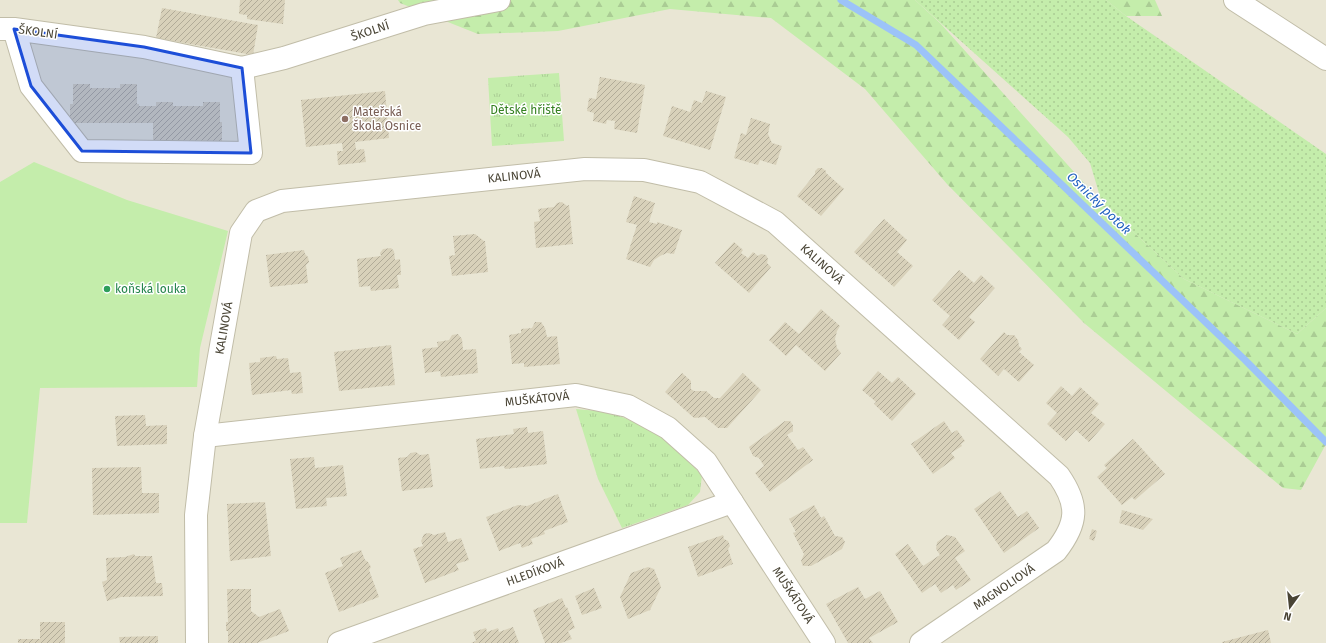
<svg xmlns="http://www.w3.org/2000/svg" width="1326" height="643" font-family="'Fira Sans',sans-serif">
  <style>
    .residential { fill: #e9e6d4 }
    .grass { fill: url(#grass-dots) }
    .forest { fill: url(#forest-firs) }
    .park { fill: url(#park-tufts) }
    .pitch { fill: #c4edab }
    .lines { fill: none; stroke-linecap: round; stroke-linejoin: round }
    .stream { stroke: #9cc3f8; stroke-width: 7 }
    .building { fill: url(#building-hatch) }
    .minor-casing { stroke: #c1bda8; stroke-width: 24 }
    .minor { stroke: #fff; stroke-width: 22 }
    .marked { fill: #1d4ed8; fill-opacity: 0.2; stroke: #1d4ed8; stroke-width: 3; stroke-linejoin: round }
    .education-dot { fill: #8d6e63; stroke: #fff; stroke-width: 1.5 }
    .leisure-dot { fill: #2e9e5b; stroke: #fff; stroke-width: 1.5 }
    .labels { text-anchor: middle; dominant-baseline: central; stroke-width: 3; stroke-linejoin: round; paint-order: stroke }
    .street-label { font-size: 12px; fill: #494435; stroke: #fff }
    .park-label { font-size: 12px; fill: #358121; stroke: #fff }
    .education-label { font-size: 12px; fill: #785e54; stroke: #fff; text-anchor: start }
    .leisure-label { font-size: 12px; fill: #27864d; stroke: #fff; text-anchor: start }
    .water-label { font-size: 13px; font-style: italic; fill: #2262c0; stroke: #fff }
  </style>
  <defs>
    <pattern id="grass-dots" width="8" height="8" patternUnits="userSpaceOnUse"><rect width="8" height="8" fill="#c4edab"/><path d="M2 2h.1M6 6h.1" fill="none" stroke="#aacc94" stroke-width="1.8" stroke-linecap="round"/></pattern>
    <pattern id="forest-firs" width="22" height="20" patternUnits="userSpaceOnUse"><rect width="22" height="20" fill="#c4edab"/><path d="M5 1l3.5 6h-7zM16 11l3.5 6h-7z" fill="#aacc94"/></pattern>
    <pattern id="park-tufts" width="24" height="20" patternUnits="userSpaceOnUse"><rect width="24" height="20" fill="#c4edab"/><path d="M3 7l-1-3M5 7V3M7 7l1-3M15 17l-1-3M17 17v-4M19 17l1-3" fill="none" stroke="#aacc94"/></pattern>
    <pattern id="building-hatch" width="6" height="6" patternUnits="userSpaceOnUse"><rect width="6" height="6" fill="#d8d1ba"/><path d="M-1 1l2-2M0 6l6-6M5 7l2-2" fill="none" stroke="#b1ab98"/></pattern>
  </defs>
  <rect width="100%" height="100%" fill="#f5f3e6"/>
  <rect class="residential" x="0" y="0" width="1326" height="643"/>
  <polygon class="grass" points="915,0 1106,0 1126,16 1326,154 1326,308 1297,334 1184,279 1102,203 1090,163 1068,137"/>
  <g class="forest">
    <polygon points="398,0 915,0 940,23 1102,203 1184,279 1297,334 1326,308 1326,444 1301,490 1283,488 1084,323 947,184 865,89 771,18 670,9 558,31 478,34 400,3"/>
    <polygon points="1106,0 1155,0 1162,16 1126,16"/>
  </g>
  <g class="park">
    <polygon points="559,73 564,141 492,146 488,78"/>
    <polygon points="576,409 609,412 650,428 663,437 702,475 700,492 688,505 622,528 598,479"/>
  </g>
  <polygon class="pitch" points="34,162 127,200 228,231 200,348 197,387 40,388 27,523 0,523 0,182"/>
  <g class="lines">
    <polyline class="stream" points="841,0 916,45 1245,360 1326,442"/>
  </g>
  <g class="building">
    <polygon points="240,0 285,0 283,24 247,19 247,15 239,14"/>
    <polygon points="162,8 258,25 253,55 156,38"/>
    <polygon points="600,77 645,85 637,133 614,129 615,121 607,120 606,124 593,121 594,113 587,111 589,98 596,99"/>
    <polygon points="73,84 90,84 90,88 120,88 120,84 137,84 137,104 139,104 139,106 156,106 156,102 173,102 173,106 203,106 203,102 220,102 220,122 222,122 222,141 153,140 153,123 70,123 70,104 73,104"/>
    <polygon points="385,91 389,138 355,142 356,150 364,149 366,162 338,165 337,151 343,151 342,143 306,147 301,100"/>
    <polygon points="706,91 726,97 710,150 663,136 672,106 690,112 694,100 702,103"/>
    <polygon points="751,118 770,124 768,134 772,143 782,146 776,165 760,160 758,165 734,158 741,133 746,135"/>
    <polygon points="818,168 822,168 826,171 826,173 844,189 821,216 797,196 815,174 815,171"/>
    <polygon points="634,196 655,203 649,222 657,224 657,222 682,230 674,254 667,253 660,256 654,260 650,267 626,259 637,225 626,222"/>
    <polygon points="562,202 567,206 569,205 573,244 536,248 534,222 540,221 538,209 554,207 557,203"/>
    <polygon points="884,219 907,240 897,252 913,266 894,287 854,252"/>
    <polygon points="475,234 484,241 485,241 488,272 452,276 449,256 455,255 453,236"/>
    <polygon points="734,242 743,250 741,253 748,258 753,252 758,256 761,254 766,255 768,259 767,263 771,267 749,293 715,263"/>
    <polygon points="391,248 394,251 395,260 400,259 401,275 397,275 399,288 371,291 370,286 359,287 357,259 381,256 380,253 383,249"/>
    <polygon points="304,250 305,254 308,257 309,262 306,265 308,283 270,287 266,255"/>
    <polygon points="959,270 974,283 981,275 995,288 969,317 975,322 959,340 942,325 950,316 932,300"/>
    <polygon points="821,309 840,326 837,331 835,339 837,348 841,353 825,371 796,345 786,356 769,340 785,322 799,334"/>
    <polygon points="535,322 541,322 545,328 547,337 557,336 560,364 524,367 524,363 512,364 509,335 521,333 521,329 532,328"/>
    <polygon points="1004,332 1007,335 1014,335 1018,340 1019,346 1022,349 1019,352 1034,365 1019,382 1004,369 998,376 980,359"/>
    <polygon points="458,334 462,339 463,350 476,349 478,373 441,377 440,371 425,373 422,349 438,347 437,342 449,340 452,335"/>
    <polygon points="391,345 395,385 339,391 334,352"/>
    <polygon points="276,356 277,359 288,358 290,373 301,372 303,393 292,394 291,390 252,395 249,363 260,362 260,358"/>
    <polygon points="878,371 892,383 898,377 916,394 892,421 874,404 876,402 862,390"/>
    <polygon points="682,373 691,381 691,389 694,391 706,391 714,398 720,398 743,373 761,390 727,428 718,428 705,417 694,418 665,392"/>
    <polygon points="1061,386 1072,396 1080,387 1099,404 1091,413 1105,424 1089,442 1076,430 1066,441 1047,424 1057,413 1046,403"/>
    <polygon points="145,415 146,426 167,425 167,444 117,446 115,416"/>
    <polygon points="785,421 790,421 793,425 793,431 787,435 798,450 803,447 813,460 770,492 755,473 764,466 759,458 753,456 749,447"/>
    <polygon points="944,421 952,433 957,430 965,441 961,444 962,446 951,453 955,458 933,474 911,444"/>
    <polygon points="527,427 528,433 543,431 547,464 505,469 504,466 480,469 476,439 514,434 513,429"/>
    <polygon points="1133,439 1165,474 1135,500 1132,497 1122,505 1097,477 1107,468 1104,465"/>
    <polygon points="416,452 420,455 429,454 433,487 402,491 398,458 407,457 411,453"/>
    <polygon points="314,457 315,468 343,465 347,496 326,498 327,506 296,509 290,459"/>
    <polygon points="141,467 142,493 159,493 159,513 93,515 92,468"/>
    <polygon points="1000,491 1018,517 1027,511 1039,528 1004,553 974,509"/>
    <polygon points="558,494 568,522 544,531 545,534 531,539 533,544 522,548 520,543 499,551 486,517 518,505 527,506"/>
    <polygon points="265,502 271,556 230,561 227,504"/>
    <polygon points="814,505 821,518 824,516 835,536 842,537 845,542 842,549 811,566 803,566 801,561 804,554 793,533 796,532 789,519"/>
    <polygon points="1122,510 1153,519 1143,530 1119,523"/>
    <polygon points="1092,529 1097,531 1094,541 1089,539"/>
    <polygon points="445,532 448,542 461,538 469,560 456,564 459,570 425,583 413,549 423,546 421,541 424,534 429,533 434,535"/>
    <polygon points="723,535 724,539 728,541 730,546 728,549 733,564 698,577 688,547"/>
    <polygon points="947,535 955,537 965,551 955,558 971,580 956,590 953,585 941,593 935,584 922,593 895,554 908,544 923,566 940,555 936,549 937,542"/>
    <polygon points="361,550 365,560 368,562 371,567 369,570 379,597 339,612 325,573 343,566 340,558"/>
    <polygon points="134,554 135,556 152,556 156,583 162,583 163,596 121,597 107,601 102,582 107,580 106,558 125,557"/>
    <polygon points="648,567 654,569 661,587 650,610 628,619 620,597 631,573"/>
    <polygon points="858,587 865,599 880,591 898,622 869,638 873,643 848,643 826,604"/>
    <polygon points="594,588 602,608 582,615 575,596"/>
    <polygon points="227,589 251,589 251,611 259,617 280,609 289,631 257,643 228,643 228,631 226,631 226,622 228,622"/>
    <polygon points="562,598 566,608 567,607 575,628 568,631 572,639 561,643 545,643 533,610"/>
    <polygon points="40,622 65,622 65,643 18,643 18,639 40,639"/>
    <polygon points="513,627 519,643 471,643 476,641 473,632 486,628 487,632 498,628 499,632"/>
    <polygon points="1268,630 1271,643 1222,643 1222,642"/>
    <polygon points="158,636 158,643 120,643 119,637"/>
  </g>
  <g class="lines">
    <g class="minor-casing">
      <g id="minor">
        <polyline points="1235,0 1326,59"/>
        <polyline points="0,29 14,29 144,47 242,68 251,153 82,151 31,86 14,29"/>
        <polyline points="242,68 284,58 424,14 499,0"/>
        <polyline points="205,436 576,395 628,406 668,428 706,462 824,643"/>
        <path d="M197 643 196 515 205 436 241 233 256 211 282 201 585 169 644 170 700 182 775 222 1059 476C1079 505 1078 523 1056 551L921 643"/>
        <polyline points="339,643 732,502"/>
      </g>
    </g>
    <use href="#minor" class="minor"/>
  </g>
  <path class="marked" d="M14 29 144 47 242 68 251 153 82 151 31 86Z"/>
  <circle class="education-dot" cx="345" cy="119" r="4"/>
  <circle class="leisure-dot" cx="107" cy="289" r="4"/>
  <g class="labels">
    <g class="street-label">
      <text transform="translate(370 31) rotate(-18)">ŠKOLNÍ</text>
      <text transform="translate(38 32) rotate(8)">ŠKOLNÍ</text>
      <text transform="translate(514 176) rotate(-6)">KALINOVÁ</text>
      <text transform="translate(822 264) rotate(42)">KALINOVÁ</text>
      <text transform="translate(224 328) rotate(-80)">KALINOVÁ</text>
      <text transform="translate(537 399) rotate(-6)">MUŠKÁTOVÁ</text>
      <text transform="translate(535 572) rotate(-20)">HLEDÍKOVÁ</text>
      <text transform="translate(1004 587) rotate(-34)">MAGNOLIOVÁ</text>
      <text transform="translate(793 595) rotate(57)">MUŠKÁTOVÁ</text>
    </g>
    <g class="park-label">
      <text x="526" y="110">Dětské hřiště</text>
    </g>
    <g class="education-label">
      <text x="353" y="112">Mateřská<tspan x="353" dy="14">škola Osnice</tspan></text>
    </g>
    <g class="leisure-label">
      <text x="115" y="289">koňská louka</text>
    </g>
    <g class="water-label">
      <text transform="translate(1099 203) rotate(44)">Osnický potok</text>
    </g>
  </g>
  <g transform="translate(1290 607) rotate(195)" stroke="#ffffff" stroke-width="3" paint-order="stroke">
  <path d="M0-3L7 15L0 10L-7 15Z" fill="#494435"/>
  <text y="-6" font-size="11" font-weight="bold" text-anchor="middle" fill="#494435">N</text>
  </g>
</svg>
